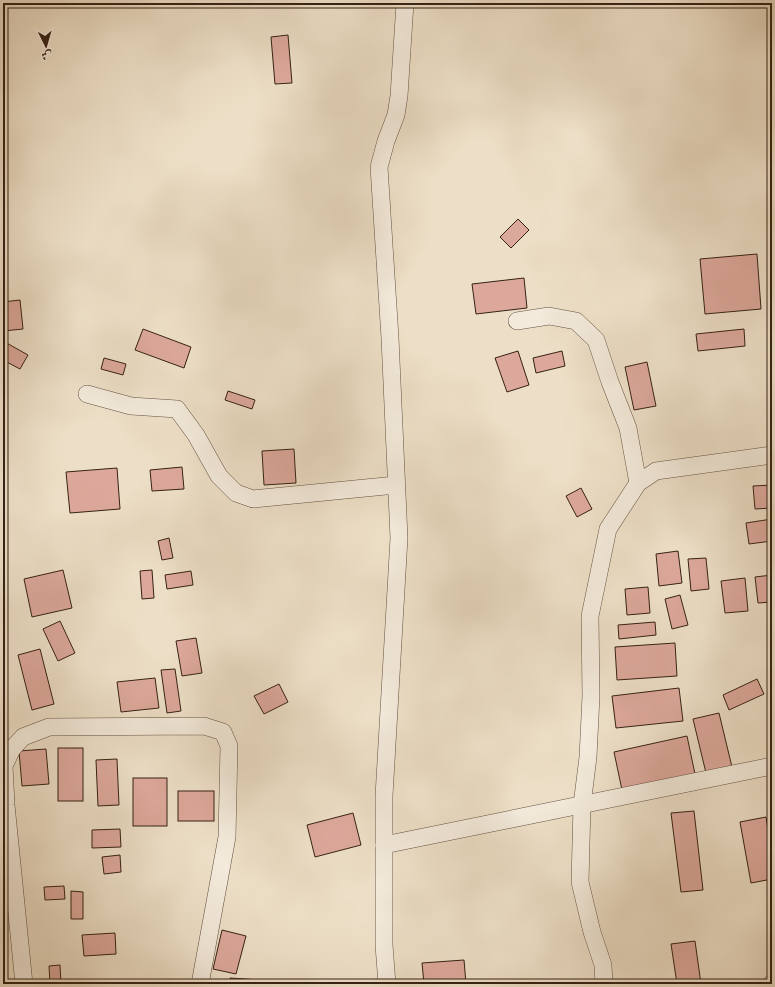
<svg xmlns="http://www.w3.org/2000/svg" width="775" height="987" font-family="'EB Garamond',Amiri,serif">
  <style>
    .building { fill: #dca89b; stroke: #362114 }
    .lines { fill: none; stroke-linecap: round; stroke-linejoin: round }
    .minor-casing { stroke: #645041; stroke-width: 18 }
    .minor { stroke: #f3eadb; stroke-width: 17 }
  </style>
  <rect width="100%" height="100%" fill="#eddfc7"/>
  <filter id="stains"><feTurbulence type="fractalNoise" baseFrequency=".005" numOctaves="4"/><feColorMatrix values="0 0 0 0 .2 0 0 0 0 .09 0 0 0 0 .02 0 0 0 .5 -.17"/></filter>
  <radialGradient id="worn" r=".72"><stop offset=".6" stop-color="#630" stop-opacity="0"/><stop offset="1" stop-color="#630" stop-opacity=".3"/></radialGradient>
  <g class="building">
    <polygon points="288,35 292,83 275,84 271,37"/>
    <polygon points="518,219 529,230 511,248 500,237"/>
    <polygon points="757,254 761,309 705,314 700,259"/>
    <polygon points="524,278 527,308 476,314 472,284"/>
    <polygon points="20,300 23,329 3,331 3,302"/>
    <polygon points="143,329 191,347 184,368 135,350"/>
    <polygon points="744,329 745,346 698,351 696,334"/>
    <polygon points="3,341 28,355 20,369 3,360"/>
    <polygon points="518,351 529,385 507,392 495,358"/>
    <polygon points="562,351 565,366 536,373 533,358"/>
    <polygon points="104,358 126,364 123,375 101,369"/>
    <polygon points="647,362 656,406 634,410 625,367"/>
    <polygon points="228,391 255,400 252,409 225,400"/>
    <polygon points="294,449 296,483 264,485 262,451"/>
    <polygon points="182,467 184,489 152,491 150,470"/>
    <polygon points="117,468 120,509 70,513 66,472"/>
    <polygon points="772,485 772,508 755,509 753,486"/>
    <polygon points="581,488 592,509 577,517 566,496"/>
    <polygon points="772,519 772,541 749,544 746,523"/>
    <polygon points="169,538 173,558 162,560 158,541"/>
    <polygon points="678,551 682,583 659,586 656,554"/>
    <polygon points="706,558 709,589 691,591 688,559"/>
    <polygon points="63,570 72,608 32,617 24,579"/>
    <polygon points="152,570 154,598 142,599 140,571"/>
    <polygon points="191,571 193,585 167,589 165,575"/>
    <polygon points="772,575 772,602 758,603 755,577"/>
    <polygon points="745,578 748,611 725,613 721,581"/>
    <polygon points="648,587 650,613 627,615 625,589"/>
    <polygon points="680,595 688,625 672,629 665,599"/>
    <polygon points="60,621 75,653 58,661 43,629"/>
    <polygon points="655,622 656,635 619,639 618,625"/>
    <polygon points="196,638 202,673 182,676 176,641"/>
    <polygon points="675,643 677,676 617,680 615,647"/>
    <polygon points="40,649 54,704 32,710 18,655"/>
    <polygon points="175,669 181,711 167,713 161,670"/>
    <polygon points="155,678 159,708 121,712 117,682"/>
    <polygon points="757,679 764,694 729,710 723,695"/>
    <polygon points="279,684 288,702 264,714 254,696"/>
    <polygon points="679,688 683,721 616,728 612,696"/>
    <polygon points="719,713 732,767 706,773 693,719"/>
    <polygon points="687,736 695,774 622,790 614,752"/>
    <rect x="58" y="748" width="25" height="53"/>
    <polygon points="46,749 49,784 22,786 19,751"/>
    <polygon points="117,759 119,805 98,806 96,760"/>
    <rect x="133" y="778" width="34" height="48"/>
    <rect x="178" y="791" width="36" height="30"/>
    <polygon points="694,811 703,890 681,892 671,813"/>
    <polygon points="353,813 361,845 315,857 307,825"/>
    <polygon points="766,817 772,854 772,879 751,883 740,822"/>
    <polygon points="120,829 121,847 92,848 92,830"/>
    <polygon points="120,855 121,872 104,874 102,857"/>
    <polygon points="64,886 65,899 45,900 44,887"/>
    <polygon points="71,891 83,892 83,919 71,919"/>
    <polygon points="222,930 246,936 236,974 213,969"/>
    <polygon points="115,933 116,954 84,956 82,935"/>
    <polygon points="695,941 701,984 677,984 671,944"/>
    <polygon points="464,960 466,984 424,984 422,963"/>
    <polygon points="60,965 61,984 50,984 49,966"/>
    <polygon points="230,978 260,980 259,984 230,984"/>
  </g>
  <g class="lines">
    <g class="minor-casing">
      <g id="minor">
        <polyline points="517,321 549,316 576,321 596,340 610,382 628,428 638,483"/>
        <polyline points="87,394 131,406 177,409 196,435 219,476 236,493 253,499 396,485"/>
        <polyline points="384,845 772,766"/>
        <polyline points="24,984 6,805 4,766 12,749 23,737 49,727 204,726 223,732 229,746 227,837 200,984"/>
        <polyline points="387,984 384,945 384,796 399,538 390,338 379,167 386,141 396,115 399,96 405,3"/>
        <polyline points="604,984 603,965 592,932 580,882 582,805 588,757 591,696 590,616 608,529 638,483 656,471 772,455"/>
        <polyline points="771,984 772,983"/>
      </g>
    </g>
    <use href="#minor" class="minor"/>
  </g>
  <rect width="775" height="987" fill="none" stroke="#eddfc7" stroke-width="16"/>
  <rect x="4" y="4" width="767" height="979" fill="none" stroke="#362114" stroke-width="2"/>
  <rect x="8" y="8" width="759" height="971" fill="none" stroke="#362114"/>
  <g transform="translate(46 46) rotate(175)" stroke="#f3eadb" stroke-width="3" paint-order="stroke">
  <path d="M0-3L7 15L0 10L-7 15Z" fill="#362114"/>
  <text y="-6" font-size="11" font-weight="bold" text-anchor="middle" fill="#362114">ش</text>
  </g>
  <rect width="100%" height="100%" filter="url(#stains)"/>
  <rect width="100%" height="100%" fill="url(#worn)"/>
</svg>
